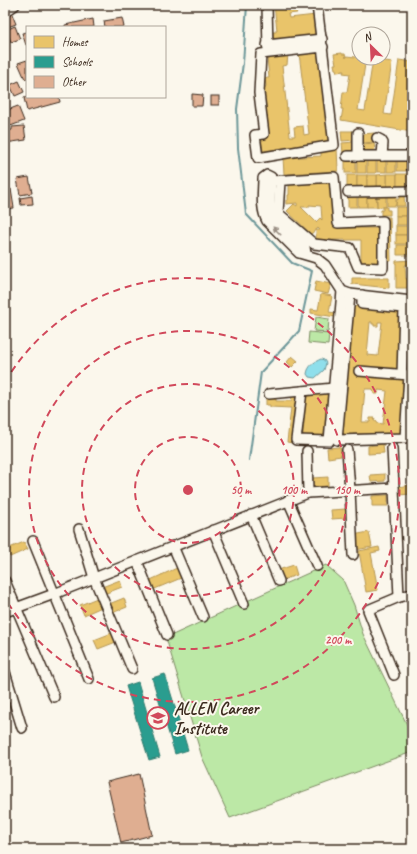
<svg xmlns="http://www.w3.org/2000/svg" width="417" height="854" font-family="Caveat,sans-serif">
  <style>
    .green { fill: #bce8a6; stroke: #7c8962 }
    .water { fill: #8fdfeb; stroke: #6d9799 }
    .homes { fill: #e9c46a; stroke: #b59653; fill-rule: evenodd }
    .schools { fill: #2a9d8f; stroke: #2f7a6d }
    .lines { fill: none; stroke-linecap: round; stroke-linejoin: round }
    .stream { stroke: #6d9799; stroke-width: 2 }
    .building { fill: #dfae91; stroke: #3b2a1e }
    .minor-casing { stroke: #3b2a1e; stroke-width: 12 }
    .minor { stroke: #fbf7ec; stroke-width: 9 }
    .oneway { fill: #9b9085 }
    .ring { fill: none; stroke: #d1495b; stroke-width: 2; stroke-dasharray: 7 5 }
    .labels { text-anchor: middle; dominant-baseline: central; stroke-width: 4; stroke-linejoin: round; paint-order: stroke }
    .poi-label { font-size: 17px; font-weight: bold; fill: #3b2a1e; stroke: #fbf7ec; text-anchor: start }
    .centre { fill: #d1495b; stroke: #fbf7ec; stroke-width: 2 }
    .ring-label { font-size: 12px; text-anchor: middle; font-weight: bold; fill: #d1495b; stroke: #fbf7ec; stroke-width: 4; stroke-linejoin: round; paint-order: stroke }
  </style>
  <rect width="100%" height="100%" fill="#fbf7ec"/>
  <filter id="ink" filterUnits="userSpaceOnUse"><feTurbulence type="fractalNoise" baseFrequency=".025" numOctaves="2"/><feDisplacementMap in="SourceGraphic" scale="8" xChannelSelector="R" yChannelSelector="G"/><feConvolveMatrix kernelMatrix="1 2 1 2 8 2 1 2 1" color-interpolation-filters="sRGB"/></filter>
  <g filter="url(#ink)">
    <g class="green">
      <polygon points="316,317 329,319 328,332 314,331"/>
      <polygon points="309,332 329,334 328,345 308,343"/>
      <polygon points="326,565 343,580 354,605 363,634 412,735 412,752 230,818 202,757 166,638"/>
    </g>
    <path class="water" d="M321 359 324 360 326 363 324 370 315 378 309 377 307 374C308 366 314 362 321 359Z"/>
    <g class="homes">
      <polygon points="274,5 296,5 297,13 288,14 289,18 316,15 318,36 274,41 273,32 276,32 276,30 277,30"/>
      <polygon points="320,51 331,142 263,151 261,137 268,136 263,96 265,95 264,89 266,86 265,78 269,78 267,57 288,54 287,65 282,66 290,136 295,136 294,127 303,126 304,135 309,134 299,53"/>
      <polygon points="342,53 342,54 345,54 346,58 346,56 366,58 358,110 365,111 373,59 392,62 384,114 391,115 399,60 412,62 412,94 409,118 412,119 412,132 341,120 343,109 341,109 343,92 347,92 350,74 343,73 344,71 337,72 336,69 335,69 334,64 336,64 334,54"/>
      <polygon points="341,131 355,131 355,140 342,141"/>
      <polygon points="374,133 375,142 363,143 363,134"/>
      <polygon points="355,142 355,153 343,153 342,143"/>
      <polygon points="374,143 375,151 363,152 363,144"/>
      <polygon points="337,148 338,171 284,174 283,158 321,156 321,149"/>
      <rect x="397" y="158" width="9" height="13"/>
      <polygon points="376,159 376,173 367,173 367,160"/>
      <rect x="377" y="159" width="9" height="13"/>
      <rect x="387" y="159" width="9" height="13"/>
      <rect x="345" y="160" width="11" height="13"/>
      <rect x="357" y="160" width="9" height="13"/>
      <polygon points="387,174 397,174 397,187 387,188"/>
      <polygon points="387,174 387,188 377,188 377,175"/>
      <rect x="397" y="174" width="10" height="13"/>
      <rect x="347" y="175" width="10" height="13"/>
      <rect x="357" y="175" width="10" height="13"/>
      <rect x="367" y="175" width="10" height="13"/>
      <path d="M300 183V184L330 183 334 228H381V265L361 264V240H316V230H320L318 228 311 234 287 211 294 204 297 206V203L286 204V200H288V195H289V184ZM309 205 321 206 322 220 320 218 316 222 301 207H309Z"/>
      <polygon points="386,194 386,207 377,207 377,195"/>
      <rect x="387" y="194" width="9" height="12"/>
      <rect x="348" y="195" width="9" height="12"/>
      <rect x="358" y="195" width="9" height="12"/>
      <polygon points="367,195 376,195 377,207 367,207"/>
      <polygon points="399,196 404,196 405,206 396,206 397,199 399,199"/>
      <polygon points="383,207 387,207 387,210 390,210 390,215 381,215 381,210 383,210"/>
      <polygon points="396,207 408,207 407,216 396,216"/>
      <rect x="396" y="216" width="11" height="9"/>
      <polygon points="387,217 390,217 391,261 387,261"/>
      <rect x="396" y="226" width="12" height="9"/>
      <rect x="396" y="235" width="12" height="9"/>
      <polygon points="397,245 409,245 408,255 397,255"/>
      <polygon points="412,260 412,265 405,265 406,279 412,279 412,288 396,288 396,261"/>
      <polygon points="352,278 389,278 389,288 352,284"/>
      <polygon points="316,281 331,284 328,294 314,291"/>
      <polygon points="321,294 332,296 329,312 335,313 335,317 311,313 311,309 318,310"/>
      <path d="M356 306 402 310 398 370 361 374V376L371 375V376L377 377V375L406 379 403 436 353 434 352 437 339 441 351 307H355ZM370 322H372V324H374V326H378V322H382L378 356 367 355ZM365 389H373L374 394H378V390L387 391 383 424 377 423V421H374L375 418H370V422H362Z"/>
      <polygon points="292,356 298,361 292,367 287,362"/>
      <polygon points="306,393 328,394 325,437 303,436"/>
      <polygon points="292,395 297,395 292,443 287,442 291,408 270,407 270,405 266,405 266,398 276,399 276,401 291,401"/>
      <polygon points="383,444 384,453 368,454 368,446"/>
      <polygon points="340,447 341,456 328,458 327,448"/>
      <polygon points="385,474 385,481 371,482 370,475"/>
      <polygon points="328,477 328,486 312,487 312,478"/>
      <polygon points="412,485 412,494 398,495 397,487"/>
      <polygon points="388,495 388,506 372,506 372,496"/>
      <polygon points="346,509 346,518 332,519 331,510"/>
      <polygon points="369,532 372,547 355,550 353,535"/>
      <polygon points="24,542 28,549 10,557 7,549"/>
      <polygon points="379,547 380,551 371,553 378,590 366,592 359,551"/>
      <polygon points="294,565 297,575 279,581 275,571"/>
      <polygon points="177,568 181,578 150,591 146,582"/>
      <polygon points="120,580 122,587 104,594 102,587"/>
      <polygon points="102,596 106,605 84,615 80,605"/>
      <polygon points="124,598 127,607 112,613 109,604"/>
      <polygon points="117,631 121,640 98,649 94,640"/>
    </g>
    <g class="schools">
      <polygon points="165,674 188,750 175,754 152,678"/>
      <polygon points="138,682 160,757 149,760 126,686"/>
    </g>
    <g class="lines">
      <polyline class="stream" points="247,5 243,63 237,109 238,148 246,214 292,263 312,271 299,331 261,372 249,460"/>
    </g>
    <g class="building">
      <polygon points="12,14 16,24 5,28 5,16"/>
      <polygon points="122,18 124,27 105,27 104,21"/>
      <polygon points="93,19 94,27 65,27 65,25"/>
      <polygon points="15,26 20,39 11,42 6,30"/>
      <polygon points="27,32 27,45 26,45 22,33"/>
      <polygon points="27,60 27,78 25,79 18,63"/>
      <polygon points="19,81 24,92 15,96 10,85"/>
      <polygon points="192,94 203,95 202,106 192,106"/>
      <rect x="211" y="96" width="8" height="9"/>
      <polygon points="27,97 59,97 60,102 27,111 24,98"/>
      <polygon points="18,106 24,121 5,128 5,111"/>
      <polygon points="24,126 26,140 5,143 5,131 12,130 12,127"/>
      <polygon points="29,177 32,193 20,195 17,179"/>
      <polygon points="11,189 14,208 5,209 5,190"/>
      <polygon points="32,196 33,204 21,205 20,198"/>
      <polygon points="139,774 152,835 121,843 107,782"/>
    </g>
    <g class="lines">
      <g class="minor-casing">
        <g id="minor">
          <polyline points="267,5 268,50"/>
          <polyline points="317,5 334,145 258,158 255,135 264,134 259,93 261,54 323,47"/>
          <polyline points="5,12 15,5"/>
          <polyline points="267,45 322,39"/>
          <polyline points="358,133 358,156"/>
          <polyline points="377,138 381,140 383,143 382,156"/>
          <polyline points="347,156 412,156"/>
          <polyline points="412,156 412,168"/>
          <polyline points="271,181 334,177 338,223 383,221 383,268 358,267 350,248 314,244 278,213 280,181"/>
          <polyline points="348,192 412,191"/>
          <path d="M306 254 305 247 272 214 270 207 271 177 267 175 263 178C263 192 260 208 267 221L299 253 316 258 325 265 342 291 350 294 412 301"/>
          <polyline points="350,294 337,440 405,438 409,375 359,371"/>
          <polyline points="362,295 362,304 404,308 402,374"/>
          <polyline points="302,391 296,440 329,441 342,291"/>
          <polyline points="269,394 334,388"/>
          <polyline points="392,448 394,488"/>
          <polyline points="347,450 350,490 353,555"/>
          <polyline points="307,451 308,493"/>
          <polyline points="288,500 317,566"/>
          <polyline points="251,515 279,581"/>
          <polyline points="79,529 94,578 132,669"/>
          <polyline points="213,530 244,604"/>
          <polyline points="33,541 89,679"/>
          <polyline points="173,546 203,617"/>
          <polyline points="137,561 167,635"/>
          <polyline points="5,581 54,697"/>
          <polyline points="5,612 54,594 308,493 394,488 399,597"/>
          <polyline points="5,672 22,728"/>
          <polyline points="394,675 368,610 399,597 412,594"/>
        </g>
      </g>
      <use href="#minor" class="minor"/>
    </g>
    <defs><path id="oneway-solid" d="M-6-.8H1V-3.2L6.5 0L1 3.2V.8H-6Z"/></defs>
    <use class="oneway" href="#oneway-solid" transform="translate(277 231) rotate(-134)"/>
  </g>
  <g class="ring">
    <circle cx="188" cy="490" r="53"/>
    <circle cx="188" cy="490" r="106"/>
    <circle cx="188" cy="490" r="159"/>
    <path d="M5 382A212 212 0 1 1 5 598"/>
  </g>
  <defs>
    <g id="university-ring" transform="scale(1.15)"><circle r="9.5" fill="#fbf7ec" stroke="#d1495b" stroke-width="1.5"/><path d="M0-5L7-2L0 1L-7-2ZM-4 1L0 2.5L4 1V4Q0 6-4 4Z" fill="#d1495b"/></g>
  </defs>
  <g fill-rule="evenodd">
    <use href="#university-ring" x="158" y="718"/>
  </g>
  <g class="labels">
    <g class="poi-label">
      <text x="174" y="708">ALLEN Career<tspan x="174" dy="20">Institute</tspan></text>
    </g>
  </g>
  <circle cx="188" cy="490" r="6" class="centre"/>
  <g class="ring-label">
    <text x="241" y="494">50 m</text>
    <text x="294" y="494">100 m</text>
    <text x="347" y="494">150 m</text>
    <text x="338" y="644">200 m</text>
  </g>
  <rect width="417" height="854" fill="none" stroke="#fbf7ec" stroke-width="20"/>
  <rect x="10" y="10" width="397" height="834" fill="none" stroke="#3b2a1e" stroke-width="1.5" filter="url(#ink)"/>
  <rect x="26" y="26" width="140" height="72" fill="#fbf7ec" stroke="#aea59a"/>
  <rect x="34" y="36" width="20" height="12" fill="#e9c46a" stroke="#aea59a"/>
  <text x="62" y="46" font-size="12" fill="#3b2a1e">Homes</text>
  <rect x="34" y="56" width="20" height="12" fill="#2a9d8f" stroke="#aea59a"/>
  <text x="62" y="66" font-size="12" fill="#3b2a1e">Schools</text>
  <rect x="34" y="76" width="20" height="12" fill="#dfae91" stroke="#aea59a"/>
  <text x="62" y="86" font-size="12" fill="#3b2a1e">Other</text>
  <g transform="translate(371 46) rotate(336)"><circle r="19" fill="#fbf7ec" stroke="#aea59a"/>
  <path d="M0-3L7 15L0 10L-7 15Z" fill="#d1495b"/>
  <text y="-6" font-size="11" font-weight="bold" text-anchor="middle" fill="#3b2a1e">N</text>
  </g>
</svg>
